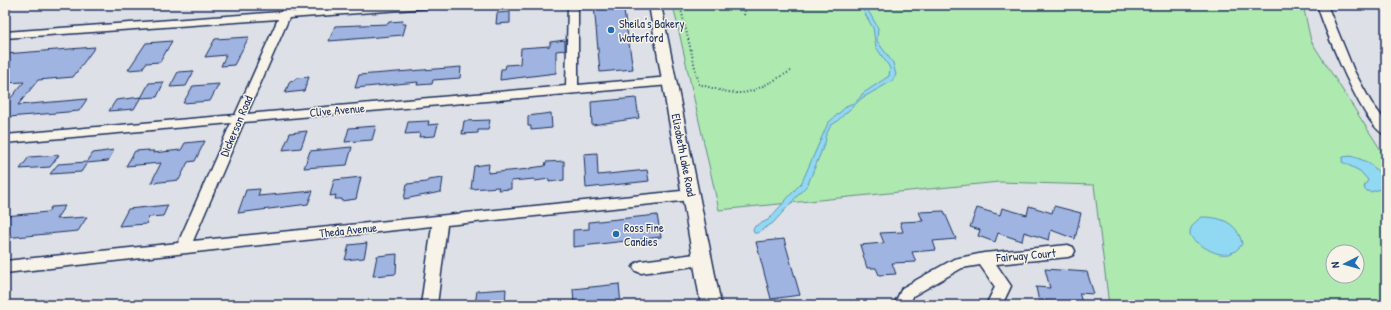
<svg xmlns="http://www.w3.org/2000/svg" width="1391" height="310" font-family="'Patrick Hand',sans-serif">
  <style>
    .green { fill: #aee9af; stroke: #648c86; fill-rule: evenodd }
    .water { fill: #91d8f3; stroke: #6294b7 }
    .building { fill: #a0b4e2; stroke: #1b2f5e }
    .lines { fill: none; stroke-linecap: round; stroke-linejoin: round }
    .minor-casing { stroke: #1b2f5e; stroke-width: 3 }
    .major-casing { stroke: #1b2f5e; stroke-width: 3 }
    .path { stroke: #1b2f5e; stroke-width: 2; stroke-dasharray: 1 2.5; stroke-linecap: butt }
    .minor { fill: #f7f3e8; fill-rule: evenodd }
    .major { fill: #f7f3e8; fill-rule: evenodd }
    .poi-dot { fill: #1f6fb2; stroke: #f7f3e8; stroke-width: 1.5 }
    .labels { text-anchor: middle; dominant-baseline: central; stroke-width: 3; stroke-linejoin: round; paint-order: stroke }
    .poi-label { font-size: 12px; fill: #1b2f5e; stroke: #f7f3e8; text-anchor: start }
    .street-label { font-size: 12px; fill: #1b2f5e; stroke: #f7f3e8 }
  </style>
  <rect width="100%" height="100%" fill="#dde0e6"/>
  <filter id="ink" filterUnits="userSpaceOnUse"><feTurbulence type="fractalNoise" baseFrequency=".025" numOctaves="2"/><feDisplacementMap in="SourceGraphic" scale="8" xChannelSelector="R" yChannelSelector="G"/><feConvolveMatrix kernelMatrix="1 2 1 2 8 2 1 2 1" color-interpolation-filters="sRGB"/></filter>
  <g filter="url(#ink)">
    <path class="green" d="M673 5H1303L1311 41 1386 158V305H1109L1094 185 999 182 719 210ZM1333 252H1357V276H1333Z"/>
    <g class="water">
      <path d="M860 5H865L878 28 877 41 893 63 896 75 892 81 862 98 835 123 831 125 825 137 826 140 808 184 773 223 757 233H754L753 230 755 226 768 220 802 182 828 123 848 105C855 103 860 99 862 94L889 76 890 68 876 47 873 28Z"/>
      <path d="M1351 156C1366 160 1387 171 1381 189L1370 192 1365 190 1364 187 1368 180 1360 171 1342 162 1343 157Z"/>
      <path d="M1202 217C1222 217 1238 223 1242 244 1231 260 1215 255 1201 245 1197 243 1191 239 1190 234 1189 227 1197 220 1202 217Z"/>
    </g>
    <g class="building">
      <polygon points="594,5 623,5 633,69 600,72"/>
      <polygon points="510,12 510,23 496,24 497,13"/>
      <polygon points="403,21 402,24 406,24 403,35 329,41 335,26 388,24 389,22"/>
      <polygon points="249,37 234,65 221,66 226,55 205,57 215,39"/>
      <polygon points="565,40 565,50 556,51 556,73 500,80 501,69 505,69 506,65 520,64 521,48 550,46 550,42"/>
      <polygon points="172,41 160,62 146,63 142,69 128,70 146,43"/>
      <polygon points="95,47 73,77 38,80 18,105 87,99 79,111 9,117 5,122 5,105 24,82 5,83 5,54"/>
      <polygon points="461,67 460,78 433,80 432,84 417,85 418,82 355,88 359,75"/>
      <polygon points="194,71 186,86 170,87 178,72"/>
      <polygon points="309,77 304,91 285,93 290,81 295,80 296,78"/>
      <polygon points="164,82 157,97 141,98 149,83"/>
      <polygon points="219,84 210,101 183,103 193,86"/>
      <polygon points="141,97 134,109 109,111 116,100"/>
      <polygon points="636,98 639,118 592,125 591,102"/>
      <polygon points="551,113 552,128 531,130 531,126 528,126 528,116"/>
      <polygon points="490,120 488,130 478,130 478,133 462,134 464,121"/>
      <polygon points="429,121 428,125 438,124 435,136 419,137 420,133 405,134 408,122"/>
      <polygon points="376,126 372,140 345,142 349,128"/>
      <polygon points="307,131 301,148 283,150 290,133"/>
      <polygon points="205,141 195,161 188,162 179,180 151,183 161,163 126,166 135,151 149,150 148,151 154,151 153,153 181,150 185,143"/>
      <polygon points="352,147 347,165 304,168 310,151"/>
      <polygon points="114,150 108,161 87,163 81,172 50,174 58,164 87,162 93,153"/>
      <polygon points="597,153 598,175 647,170 649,181 586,188 584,154"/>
      <polygon points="59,155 50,167 20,169 29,157"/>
      <polygon points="564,161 564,180 549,182 549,179 535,181 535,179 511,181 511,189 498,190 499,187 471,189 474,166 489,164 488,173 530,169 530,168 545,166 546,162"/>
      <polygon points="361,177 356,199 341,201 342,199 335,199 336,195 330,196 334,180"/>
      <polygon points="443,178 441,192 404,199 407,184 427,182 428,180"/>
      <polygon points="260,189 258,196 313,191 308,204 238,213 246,190"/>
      <polygon points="168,205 163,216 149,217 146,224 119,226 128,209"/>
      <polygon points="65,206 56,219 87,217 78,231 5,238 5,216 48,212 51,207"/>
      <polygon points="1029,206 1052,213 1054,206 1081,213 1075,239 1051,230 1049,240 1024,232 1022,241 998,233 995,242 978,236 980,230 970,227 977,208 1000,215 1002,208 1027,215"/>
      <polygon points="944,211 956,239 933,241 936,250 912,252 916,262 892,263 896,274 879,275 876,268 867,268 860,245 884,243 880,233 903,232 900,222 923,221 919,212"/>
      <polygon points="657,215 661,237 573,247 573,230 589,229 589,222"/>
      <polygon points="784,239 800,295 771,299 756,242"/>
      <polygon points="367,243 364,258 345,260 349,245"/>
      <polygon points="397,254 396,274 373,276 377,256"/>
      <polygon points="1045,269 1087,272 1094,294 1079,293 1083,305 1049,305 1048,302 1039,302 1036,287 1050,288"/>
      <polygon points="619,284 621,305 574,305 573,289"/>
      <polygon points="506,289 505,305 475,305 477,291"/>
    </g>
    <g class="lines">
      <g class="minor-casing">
        <g id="minor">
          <polygon points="284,5 294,5 291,12 385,5 434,5 429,8 289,18 247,114 566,86 568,5 578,5 578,85 670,77 676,81 670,85 244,122 193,241 691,190 696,192 698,195 696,198 691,200 447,225 437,305 421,305 432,226 5,273 5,261 178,243 231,123 5,143 5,135 235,115 278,19 5,38 5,32 281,12"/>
          <path d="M1317 5H1327L1354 71 1371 102 1386 122V135C1364 129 1325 29 1317 5Z"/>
          <polygon points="1068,245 1073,247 1075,251 1073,255 1068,257 996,264 1011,286 1002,305 986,305 995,287 980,265 962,268 913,296 910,305 894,305 902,288 954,259 984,253"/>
          <polygon points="703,253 708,255 710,259 708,263 703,265 641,273 636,271 633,267 636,263 641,261"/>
        </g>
      </g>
      <g class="major-casing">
        <polygon id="major" points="649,5 661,5 721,305 701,305"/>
      </g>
      <g class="path">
        <path d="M680 5 699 84C749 100 747 94 791 71"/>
        <polyline points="744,15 746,5"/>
      </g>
      <use href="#minor" class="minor"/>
      <use href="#major" class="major"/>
    </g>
  </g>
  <g class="poi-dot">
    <circle cx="611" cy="30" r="4"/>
    <circle cx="616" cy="234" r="4"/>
  </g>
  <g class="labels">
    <g class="poi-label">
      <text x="619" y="23">Sheila's Bakery<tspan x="619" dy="14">Waterford</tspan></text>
      <text x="624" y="227">Ross Fine<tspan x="624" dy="14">Candies</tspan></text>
    </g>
    <g class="street-label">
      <text transform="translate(337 110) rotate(-5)">Clive Avenue</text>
      <text transform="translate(236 126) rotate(-67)">Dickerson Road</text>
      <text transform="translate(684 155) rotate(79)">Elizabeth Lake Road</text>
      <text transform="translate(348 230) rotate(-6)">Theda Avenue</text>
      <text transform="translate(1026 255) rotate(-5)">Fairway Court</text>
    </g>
  </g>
  <rect width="1391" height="310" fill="none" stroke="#f7f3e8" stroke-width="20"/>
  <rect x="10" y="10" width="1371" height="290" fill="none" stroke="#1b2f5e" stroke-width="1.5" filter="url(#ink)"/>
  <g transform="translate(1345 264) rotate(264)"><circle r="19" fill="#f7f3e8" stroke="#9fa5b1"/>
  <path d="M0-3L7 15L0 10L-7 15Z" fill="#1f6fb2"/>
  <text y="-6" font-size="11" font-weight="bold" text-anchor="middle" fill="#1b2f5e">N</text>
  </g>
</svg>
